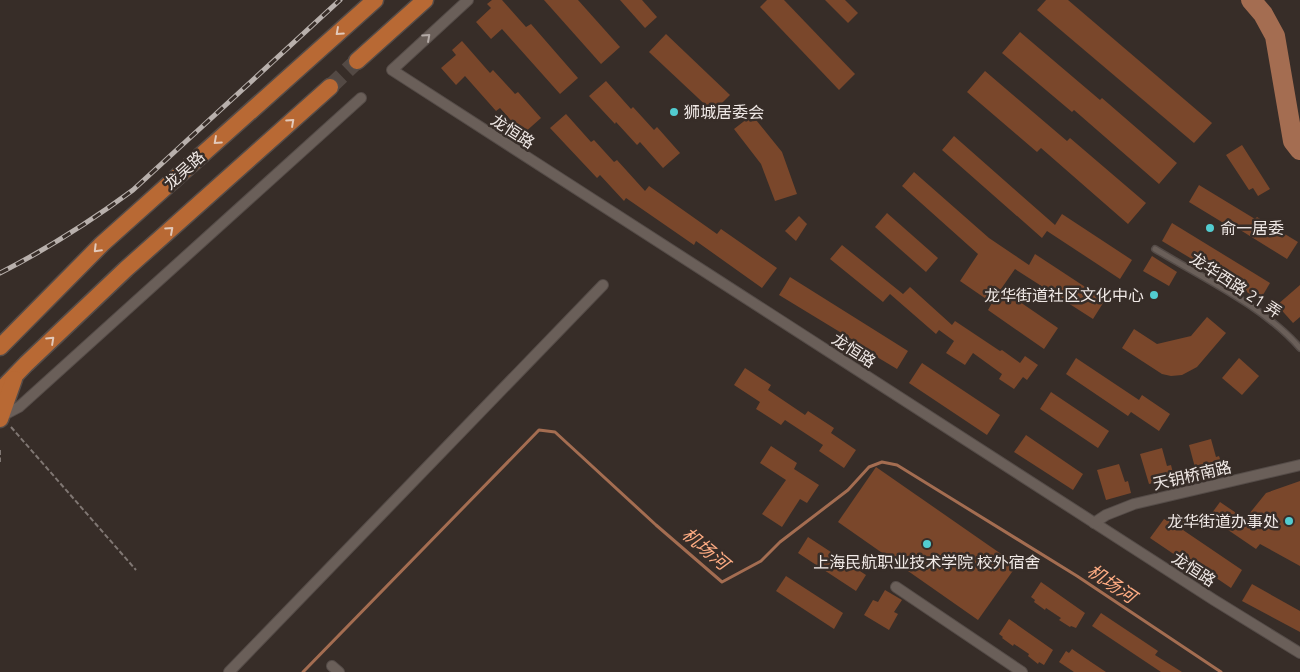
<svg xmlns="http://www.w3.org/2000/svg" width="1300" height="672" font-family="Ubuntu,'Noto Sans SC',sans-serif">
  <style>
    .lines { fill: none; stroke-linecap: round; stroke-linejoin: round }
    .stream { stroke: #a46d51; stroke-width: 3 }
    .river { stroke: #a46d51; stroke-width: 20 }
    .building { fill: #7a472b }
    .primary-tunnel { stroke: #534944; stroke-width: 16; stroke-dasharray: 16 8; stroke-linecap: butt }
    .service-casing { stroke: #554c48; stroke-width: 8 }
    .minor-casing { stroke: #554c48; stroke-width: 12 }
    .primary-casing { stroke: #554c48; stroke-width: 19 }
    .path { stroke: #807773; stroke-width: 2; stroke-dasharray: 5 2.5; stroke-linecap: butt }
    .service { stroke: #6a5f59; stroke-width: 5 }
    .minor { stroke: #6a5f59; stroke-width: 10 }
    .primary { stroke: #b86934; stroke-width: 16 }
    .rail-casing { stroke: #b8b0ac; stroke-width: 5 }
    .rail { stroke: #372d28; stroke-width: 3; stroke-dasharray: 9; stroke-linecap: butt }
    .oneway { stroke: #e2c9ba }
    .oneway2 { stroke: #b4aba7 }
    .poi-dot { fill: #52ccd0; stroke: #372d28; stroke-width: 2 }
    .labels { text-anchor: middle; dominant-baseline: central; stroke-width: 5; stroke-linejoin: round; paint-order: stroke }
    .poi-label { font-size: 16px; fill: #f0e9e6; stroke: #372d28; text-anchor: start }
    .street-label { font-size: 16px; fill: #f0e9e6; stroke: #372d28 }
    .water-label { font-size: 18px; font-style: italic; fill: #feac83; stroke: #372d28 }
  </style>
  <rect width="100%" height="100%" fill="#372d28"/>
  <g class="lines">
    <polyline class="stream" points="303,672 539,430 555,432 656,525 722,582 761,561 780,542 848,490 869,467 882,462 897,465 1077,576 1221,672"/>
    <polyline class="river" points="1251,0 1263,14 1275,36 1293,141 1300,150"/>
  </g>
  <g class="building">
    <polygon points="492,0 502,0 526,27 531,24 578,78 560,94 502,29 491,39 476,22 491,8 487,4"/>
    <polygon points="544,0 578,0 620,47 601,64"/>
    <polygon points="620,0 642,0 657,17 645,28"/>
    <polygon points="767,0 784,0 855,74 839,90 760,7"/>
    <polygon points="825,0 845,0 858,13 848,23"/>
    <polygon points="1046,0 1068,0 1212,123 1194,143 1037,10"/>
    <polygon points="1020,32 1100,100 1102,98 1177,163 1159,184 1074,110 1072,112 1002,53"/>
    <polygon points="666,34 730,95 713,112 649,52"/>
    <polygon points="462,41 490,73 493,70 515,94 518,92 541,118 523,134 500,108 496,111 465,76 456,85 441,68 456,55 452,50"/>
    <polygon points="985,71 1067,141 1070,138 1146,203 1128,224 1041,148 1037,152 967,92"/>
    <polygon points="606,81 631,109 633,107 654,130 657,127 680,153 663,168 640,142 637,145 616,122 615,124 589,96"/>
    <polygon points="566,114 591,142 594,140 614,162 617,160 645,191 649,186 717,234 721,229 777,268 762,288 696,241 694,245 626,198 624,201 600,175 597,178 550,128"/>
    <polygon points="752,115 782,152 797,194 775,201 761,164 734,129"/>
    <polygon points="954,136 1055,225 1062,214 1132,260 1120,279 1047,231 1042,238 942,150"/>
    <polygon points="1242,145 1270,189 1258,196 1253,188 1249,190 1226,155"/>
    <polygon points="914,172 989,238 1029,265 1035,254 1105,300 1093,319 1015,269 1001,289 1058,328 1044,349 988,310 992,303 960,281 978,254 902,186"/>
    <polygon points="1199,185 1255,219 1257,217 1298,242 1287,259 1237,228 1235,230 1189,202"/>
    <polygon points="887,213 938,258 926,272 875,227"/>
    <polygon points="799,216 807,224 796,241 785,231"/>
    <polygon points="1172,223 1270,283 1260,300 1162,241"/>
    <polygon points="842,245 903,294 910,287 952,325 955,321 1000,351 1002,350 1020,363 1025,356 1038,365 1027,380 1023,377 1014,389 999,379 1002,374 973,353 965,365 946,353 954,341 939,330 936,334 890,294 883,302 830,259"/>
    <polygon points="1152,256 1177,272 1169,286 1143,271"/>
    <polygon points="790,277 908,351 897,369 857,345 858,343 779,295"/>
    <polygon points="1300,285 1300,317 1293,323 1277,305"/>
    <polygon points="1207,317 1226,333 1197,367 1182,375 1171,376 1162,374 1122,348 1134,329 1157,344 1191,336"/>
    <polygon points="1076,358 1139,400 1142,395 1170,414 1159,431 1131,412 1128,416 1066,374"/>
    <polygon points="1239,358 1259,376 1242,395 1222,378"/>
    <polygon points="922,363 1000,415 987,435 909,383"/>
    <polygon points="745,368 771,385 768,390 805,415 808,411 834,428 831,433 856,450 844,468 819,451 823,445 785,420 781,425 756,409 760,402 734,385"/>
    <polygon points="1051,392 1109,431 1098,448 1040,409"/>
    <polygon points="1026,435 1083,474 1073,490 1014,452"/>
    <polygon points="1211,439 1216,457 1219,456 1223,468 1197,475 1189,445"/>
    <polygon points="771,446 797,463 794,469 819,485 807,503 800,499 782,527 762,514 786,480 760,463"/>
    <polygon points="1162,448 1167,466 1171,465 1174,477 1149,484 1140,454"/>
    <polygon points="1119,464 1125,482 1128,481 1131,493 1106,500 1097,470"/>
    <polygon points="876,467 1017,565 978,620 838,522"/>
    <polygon points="1300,481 1300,566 1260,544 1256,549 1209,517 1220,502 1245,519 1266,493"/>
    <polygon points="1174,513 1187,523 1183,530 1242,570 1231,588 1184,556 1181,559 1150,538 1164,519 1168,521"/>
    <polygon points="808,537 866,575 856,591 798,553"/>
    <polygon points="786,576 843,613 834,629 776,591"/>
    <polygon points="1041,582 1085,613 1076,628 1071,626 1070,627 1059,620 1061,618 1046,608 1045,610 1034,602 1035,600 1031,597"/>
    <polygon points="1252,584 1300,611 1300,632 1242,601"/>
    <polygon points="885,590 902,600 894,612 898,614 889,630 864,615 873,600 878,602"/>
    <polygon points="1101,613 1158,651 1155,655 1182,672 1161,672 1092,626"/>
    <polygon points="1009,619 1053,650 1044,665 1039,662 1038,664 1028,656 1029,654 1014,644 1013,646 1002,638 1003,637 999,634"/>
    <polygon points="1072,649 1091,662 1106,672 1074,672 1059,662 1066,651 1069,653"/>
  </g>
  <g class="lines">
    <polyline class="primary-tunnel" points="330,87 357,61"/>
    <g class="service-casing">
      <path id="service" d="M1155 249C1201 277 1265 307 1300 348"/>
    </g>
    <g class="minor-casing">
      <g id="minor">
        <polyline points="468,0 392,70 1214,600 1300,653"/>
        <polyline points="2,416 19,407 361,98"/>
        <polyline points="1094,523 1106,515 1134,504 1300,465"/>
        <polyline points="896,587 1022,672"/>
        <polyline points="332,666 339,672"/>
        <polyline points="229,672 603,285"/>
      </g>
    </g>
    <g class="primary-casing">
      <g id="primary">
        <polyline points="357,61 425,0"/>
        <polyline points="0,347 102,244 375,0"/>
        <polyline points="0,391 26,364 126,269 330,87"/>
        <polyline points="0,419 14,379"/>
      </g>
    </g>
    <g class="path">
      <polyline points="11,427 136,570"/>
      <polyline points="0,450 0,462"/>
    </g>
    <use href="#service" class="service"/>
    <use href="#minor" class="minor"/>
    <use href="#primary" class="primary"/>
    <g class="rail-casing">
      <path id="rail" d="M0 273C47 249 91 221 133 190L340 0"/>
    </g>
    <use href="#rail" class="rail"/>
  </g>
  <defs><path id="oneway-chevron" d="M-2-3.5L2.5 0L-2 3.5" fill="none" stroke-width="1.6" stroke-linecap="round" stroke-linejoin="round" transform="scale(1.25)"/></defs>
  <g class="oneway">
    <use href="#oneway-chevron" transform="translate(339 32) rotate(138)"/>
    <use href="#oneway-chevron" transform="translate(291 122) rotate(-42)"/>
    <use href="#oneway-chevron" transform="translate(217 141) rotate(138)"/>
    <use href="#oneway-chevron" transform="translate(170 230) rotate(-42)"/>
    <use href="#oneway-chevron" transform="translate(97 249) rotate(135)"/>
    <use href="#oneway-chevron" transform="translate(51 340) rotate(-43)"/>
  </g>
  <use class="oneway2" href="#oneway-chevron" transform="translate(427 37) rotate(-42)"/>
  <g class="poi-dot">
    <circle cx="674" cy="112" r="5"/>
    <circle cx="1210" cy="228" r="5"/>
    <circle cx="1154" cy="295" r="5"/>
    <circle cx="1289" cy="521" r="5"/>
    <circle cx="927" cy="544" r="5"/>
  </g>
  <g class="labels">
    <g class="poi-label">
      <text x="684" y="112">狮城居委会</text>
      <text x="1220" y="228">俞一居委</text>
      <text x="1144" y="295" text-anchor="end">龙华街道社区文化中心</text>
      <text x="1279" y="521" text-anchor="end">龙华街道办事处</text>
      <text x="927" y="562" text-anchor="middle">上海民航职业技术学院 校外宿舍</text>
    </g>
    <g class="street-label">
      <text transform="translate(513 131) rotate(33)">龙恒路</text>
      <text transform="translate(184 170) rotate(-42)">龙吴路</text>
      <text transform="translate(1236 285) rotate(33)">龙华西路 21 弄</text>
      <text transform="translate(854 350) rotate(33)">龙恒路</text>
      <text transform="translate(1192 475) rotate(-13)">天钥桥南路</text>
      <text transform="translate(1194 569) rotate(33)">龙恒路</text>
    </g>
    <g class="water-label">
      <text transform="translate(706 548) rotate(40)">机场河</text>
      <text transform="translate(1112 583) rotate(34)">机场河</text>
    </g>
  </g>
</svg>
